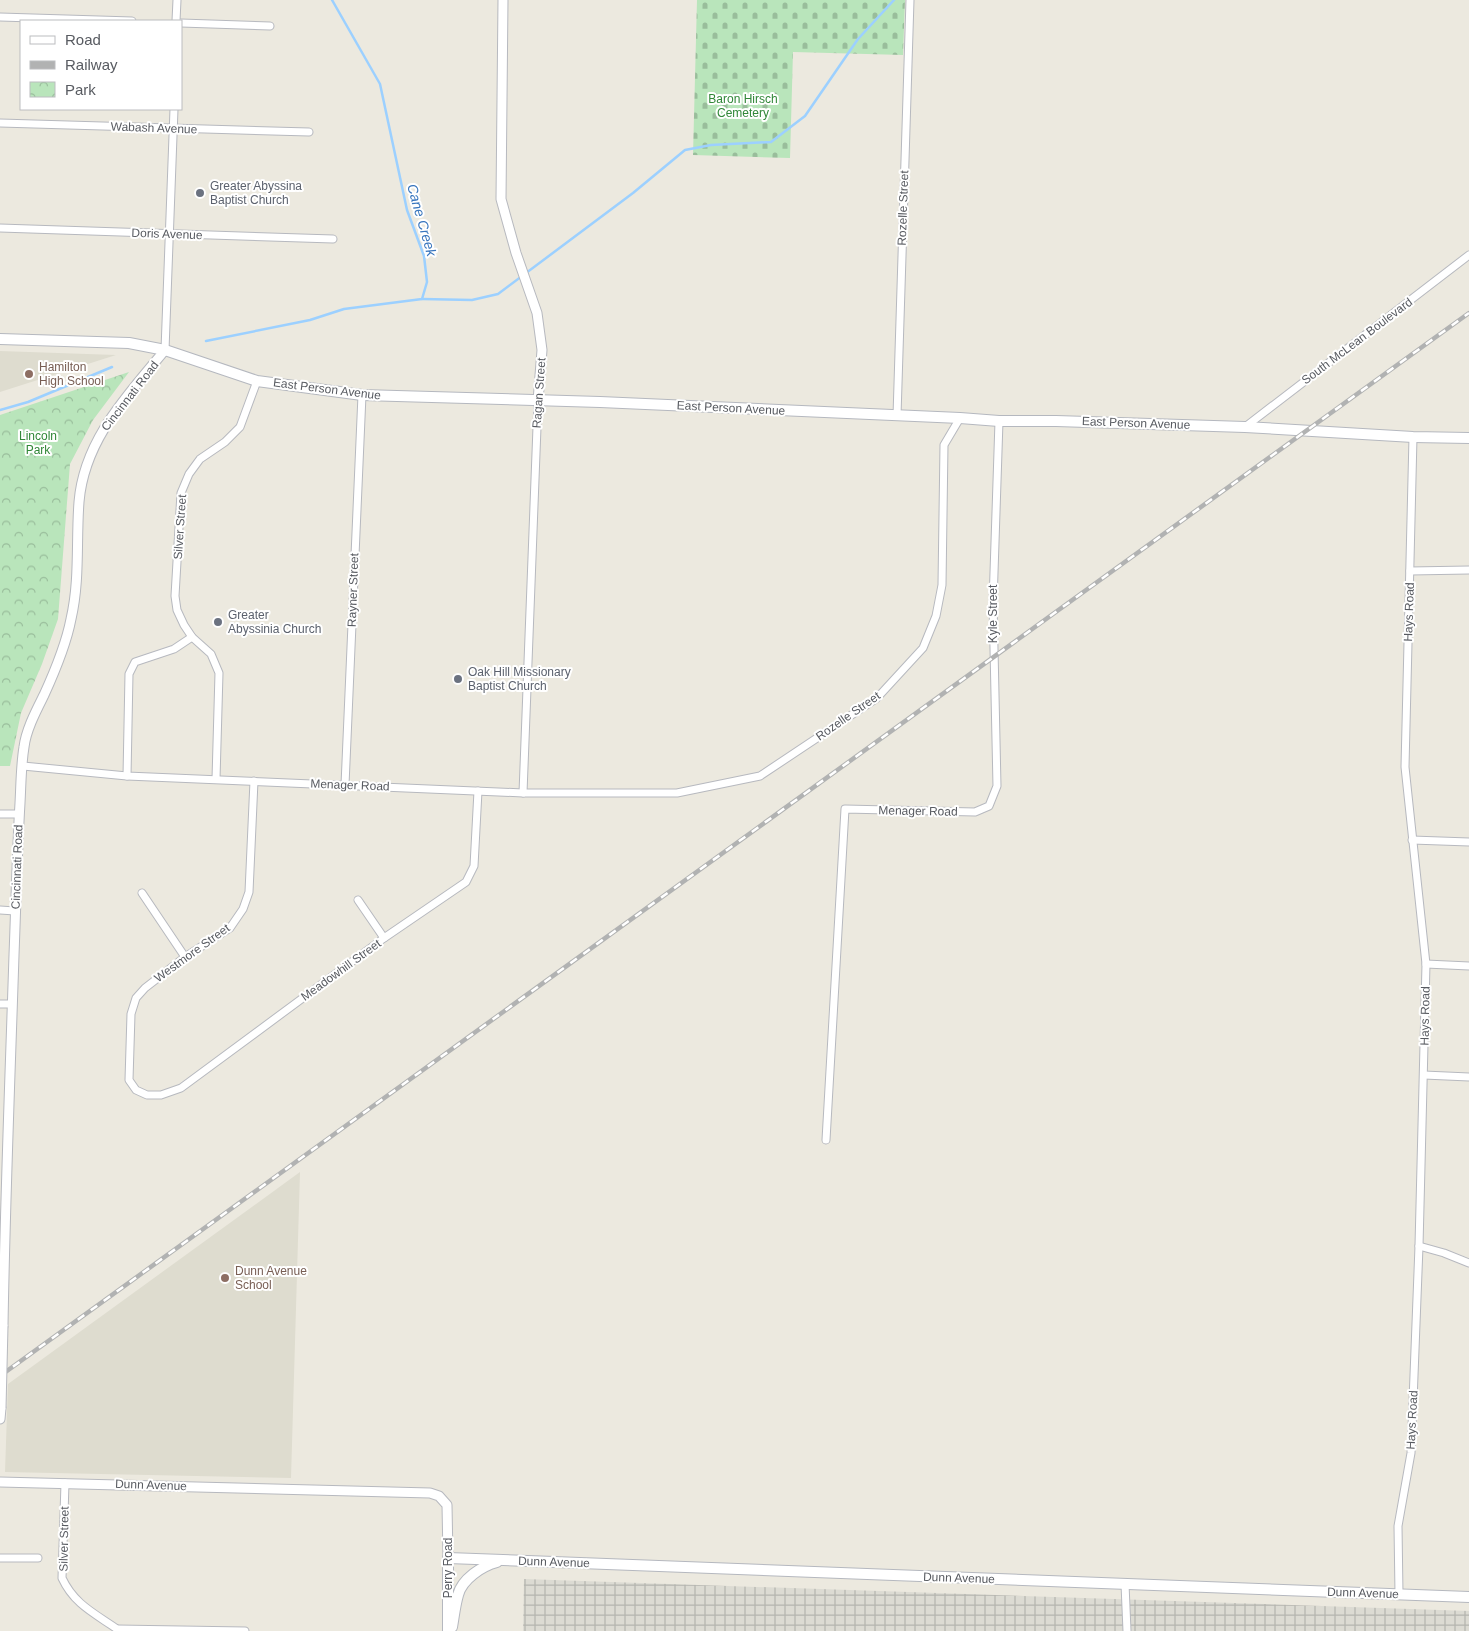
<svg xmlns="http://www.w3.org/2000/svg" width="1469" height="1631" font-family="Helvetica,sans-serif">
  <style>
    .industrial { fill: url(#industrial-grid) }
    .education { fill: #dedccf }
    .cemetery { fill: url(#cemetery-stones) }
    .park { fill: url(#park-crowns) }
    .lines { fill: none; stroke-linecap: round; stroke-linejoin: round }
    .stream { stroke: #9cd0ff; stroke-width: 2.5 }
    .minor-casing { stroke: #b7b9bf; stroke-width: 9 }
    .tertiary-casing { stroke: #b7b9bf; stroke-width: 11 }
    .secondary-casing { stroke: #b5b8bf; stroke-width: 12 }
    .minor { stroke: #fff; stroke-width: 7 }
    .tertiary { stroke: #fff; stroke-width: 9 }
    .secondary { stroke: #fff; stroke-width: 10 }
    .rail-casing { stroke: #b1b2b2; stroke-width: 4.5 }
    .rail { stroke: #fff; stroke-width: 2.5; stroke-dasharray: 8; stroke-linecap: butt }
    .tertiary-bridge-casing { stroke: #b7b9bf; stroke-width: 11; stroke-linecap: butt }
    .tertiary-bridge { stroke: #fff; stroke-width: 9 }
    .worship-dot { fill: #6b7280; stroke: #fff; stroke-width: 2 }
    .education-dot { fill: #8d6e63; stroke: #fff; stroke-width: 2 }
    .labels { text-anchor: middle; dominant-baseline: central; stroke-width: 4; stroke-linejoin: round; paint-order: stroke }
    .park-label { font-size: 12px; fill: #318738; stroke: #fff }
    .street-label { font-size: 12px; fill: #585b61; stroke: #fff }
    .worship-label { font-size: 12px; fill: #5b616d; stroke: #fff; text-anchor: start }
    .education-label { font-size: 12px; fill: #785e54; stroke: #fff; text-anchor: start }
    .water-label { font-size: 14px; font-style: italic; fill: #3875bd; stroke: #fff }
  </style>
  <defs>
    <pattern id="industrial-grid" width="8" height="8" patternUnits="userSpaceOnUse" patternTransform="scale(1.25)"><rect width="8" height="8" fill="#dcdbd3"/><path d="M0 4h8M4 0v8" fill="none" stroke="#b5b5af"/></pattern>
    <pattern id="cemetery-stones" width="16" height="16" patternUnits="userSpaceOnUse" patternTransform="scale(1.25)"><rect width="16" height="16" fill="#b9e5bb"/><path d="M2 7V4a2 2 0 0 1 4 0v3zM10 15v-3a2 2 0 0 1 4 0v3z" fill="#99bd9b"/></pattern>
    <pattern id="park-crowns" width="20" height="18" patternUnits="userSpaceOnUse" patternTransform="scale(1.25)"><rect width="20" height="18" fill="#b9e5bb"/><path d="M2 6a3 3 0 1 1 6 0M12 15a3 3 0 1 1 6 0" fill="none" stroke="#99bd9b"/></pattern>
  </defs>
  <rect width="100%" height="100%" fill="#ece9df"/>
  <polygon class="industrial" points="524,1579 1469,1611 1469,1631 523,1631"/>
  <g class="education">
    <polygon points="0,351 116,355 0,392"/>
    <polygon points="300,1172 291,1478 5,1472 8,1384"/>
  </g>
  <polygon class="cemetery" points="697,0 905,0 903,55 793,52 790,158 693,155"/>
  <polygon class="park" points="129,372 93,420 70,464 58,619 42,664 21,713 10,766 0,766 0,415"/>
  <g class="lines">
    <g class="stream">
      <polyline points="422,299 472,300 498,294 633,193 685,150 711,145 771,142 805,116 858,39 894,0"/>
      <polyline points="206,341 310,320 344,309 422,299 427,282 424,256 407,210 380,84 332,0"/>
      <polyline points="0,410 28,402 112,367"/>
    </g>
    <g class="minor-casing">
      <g id="minor">
        <polyline points="0,17 132,21"/>
        <polyline points="176,21 177,0"/>
        <polyline points="181,23 270,26"/>
        <polyline points="0,123 309,132"/>
        <polyline points="0,228 333,239"/>
        <polyline points="165,350 174,109"/>
        <polyline points="897,416 910,0"/>
        <polyline points="1245,427 1469,255"/>
        <polyline points="1410,571 1469,570"/>
        <polyline points="23,766 127,776 523,793 677,793 760,776 877,698 923,648 936,616 942,585 944,445 960,418"/>
        <polyline points="127,776 129,674 135,662 174,649 192,637"/>
        <polyline points="216,779 219,673 211,654 192,637 184,625 177,610 175,596 181,493 189,474 200,459 225,442 240,427 257,381"/>
        <polyline points="254,781 249,892 243,909 230,928 185,957 145,988 136,998 131,1014 129,1080 136,1090 147,1095 161,1095 181,1088 384,938 466,882 474,866 478,791"/>
        <polyline points="345,785 362,395"/>
        <polyline points="523,793 538,401"/>
        <polyline points="0,814 19,814"/>
        <polyline points="1412,840 1469,842"/>
        <polyline points="142,893 185,957"/>
        <polyline points="358,900 384,938"/>
        <polyline points="0,910 15,911"/>
        <polyline points="1426,964 1469,966"/>
        <polyline points="0,1004 12,1004"/>
        <polyline points="1424,1075 1469,1077"/>
        <polyline points="826,1140 845,809 975,812 989,806 997,786 993,603 999,421"/>
        <polyline points="1419,1246 1444,1253 1469,1263"/>
        <path d="M65 1483 62 1578C74 1604 94 1613 117 1629"/>
        <polyline points="0,1558 38,1558"/>
        <polyline points="1125,1584 1127,1631"/>
        <polyline points="1399,1594 1398,1526 1411,1453 1419,1246 1426,964 1405,767 1413,437"/>
        <polyline points="117,1629 245,1631"/>
      </g>
    </g>
    <g class="tertiary-casing">
      <g id="tertiary">
        <polyline points="503,0 501,199 516,253 537,313 542,350 538,401"/>
        <path d="M3 1326C5 1202 10 1079 14 955 16 904 17 853 20 803 21 785 21 765 24 747 26 730 36 711 44 695 55 671 66 645 71 619 80 580 76 541 79 502 84 440 127 396 165 350"/>
        <polyline points="0,1419 1,1408"/>
        <polyline points="0,1482 430,1493 439,1496 447,1505 448,1558"/>
      </g>
    </g>
    <g class="secondary-casing">
      <g id="secondary">
        <polyline points="0,339 129,343 165,350 257,381 362,395 600,402 960,418 999,421 1056,421 1245,427 1413,437 1469,438"/>
        <path d="M452 1627C454 1616 455 1605 458 1595 462 1579 482 1566 497 1562"/>
        <polyline points="448,1631 448,1558 1469,1597"/>
      </g>
    </g>
    <use href="#minor" class="minor"/>
    <use href="#tertiary" class="tertiary"/>
    <use href="#secondary" class="secondary"/>
    <g class="rail-casing">
      <polyline id="rail" points="0,1376 1469,313"/>
    </g>
    <use href="#rail" class="rail"/>
    <g class="tertiary-bridge-casing">
      <polyline id="tertiary-bridge" points="1,1408 3,1326"/>
    </g>
    <use href="#tertiary-bridge" class="tertiary-bridge"/>
  </g>
  <g class="worship-dot">
    <circle cx="200" cy="193" r="5"/>
    <circle cx="218" cy="622" r="5"/>
    <circle cx="458" cy="679" r="5"/>
  </g>
  <g class="education-dot">
    <circle cx="29" cy="374" r="5"/>
    <circle cx="225" cy="1278" r="5"/>
  </g>
  <g class="labels">
    <g class="park-label">
      <text x="743" y="99">Baron Hirsch<tspan x="743" dy="14">Cemetery</tspan></text>
      <text x="38" y="436">Lincoln<tspan x="38" dy="14">Park</tspan></text>
    </g>
    <g class="street-label">
      <text transform="translate(154 128) rotate(2)">Wabash Avenue</text>
      <text transform="translate(903 208) rotate(-88)">Rozelle Street</text>
      <text transform="translate(167 234) rotate(2)">Doris Avenue</text>
      <text transform="translate(1357 341) rotate(-37)">South McLean Boulevard</text>
      <text transform="translate(327 389) rotate(7)">East Person Avenue</text>
      <text transform="translate(539 393) rotate(-86)">Ragan Street</text>
      <text transform="translate(130 396) rotate(-52)">Cincinnati Road</text>
      <text transform="translate(731 408) rotate(3)">East Person Avenue</text>
      <text transform="translate(1136 423) rotate(2)">East Person Avenue</text>
      <text transform="translate(180 527) rotate(-86)">Silver Street</text>
      <text transform="translate(353 590) rotate(-88)">Rayner Street</text>
      <text transform="translate(1409 612) rotate(-88)">Hays Road</text>
      <text transform="translate(993 614) rotate(-90)">Kyle Street</text>
      <text transform="translate(848 716) rotate(-35)">Rozelle Street</text>
      <text transform="translate(350 785) rotate(2)">Menager Road</text>
      <text transform="translate(918 811) rotate(1)">Menager Road</text>
      <text transform="translate(17 867) rotate(-88)">Cincinnati Road</text>
      <text transform="translate(192 953) rotate(-36)">Westmore Street</text>
      <text transform="translate(341 970) rotate(-36)">Meadowhill Street</text>
      <text transform="translate(1425 1016) rotate(-89)">Hays Road</text>
      <text transform="translate(1412 1420) rotate(-87)">Hays Road</text>
      <text transform="translate(151 1485) rotate(2)">Dunn Avenue</text>
      <text transform="translate(64 1539) rotate(-89)">Silver Street</text>
      <text transform="translate(554 1562) rotate(2)">Dunn Avenue</text>
      <text transform="translate(448 1568) rotate(-90)">Perry Road</text>
      <text transform="translate(959 1578) rotate(2)">Dunn Avenue</text>
      <text transform="translate(1363 1593) rotate(2)">Dunn Avenue</text>
    </g>
    <g class="worship-label">
      <text x="210" y="186">Greater Abyssina<tspan x="210" dy="14">Baptist Church</tspan></text>
      <text x="228" y="615">Greater<tspan x="228" dy="14">Abyssinia Church</tspan></text>
      <text x="468" y="672">Oak Hill Missionary<tspan x="468" dy="14">Baptist Church</tspan></text>
    </g>
    <g class="education-label">
      <text x="39" y="367">Hamilton<tspan x="39" dy="14">High School</tspan></text>
      <text x="235" y="1271">Dunn Avenue<tspan x="235" dy="14">School</tspan></text>
    </g>
    <g class="water-label">
      <text transform="translate(422 220) rotate(74)">Cane Creek</text>
    </g>
  </g>
  <rect x="20" y="20" width="162" height="90" fill="#ffffff" stroke="#bcbdc0"/>
  <rect x="30" y="36" width="25" height="8" fill="#ffffff" stroke="#bcbdc0"/>
  <text x="65" y="45" font-size="15" fill="#585b61">Road</text>
  <rect x="30" y="61" width="25" height="8" fill="#b1b2b2" stroke="#bcbdc0"/>
  <text x="65" y="70" font-size="15" fill="#585b61">Railway</text>
  <rect x="30" y="82" width="25" height="15" fill="url(#park-crowns)" stroke="#bcbdc0"/>
  <text x="65" y="95" font-size="15" fill="#585b61">Park</text>
</svg>
